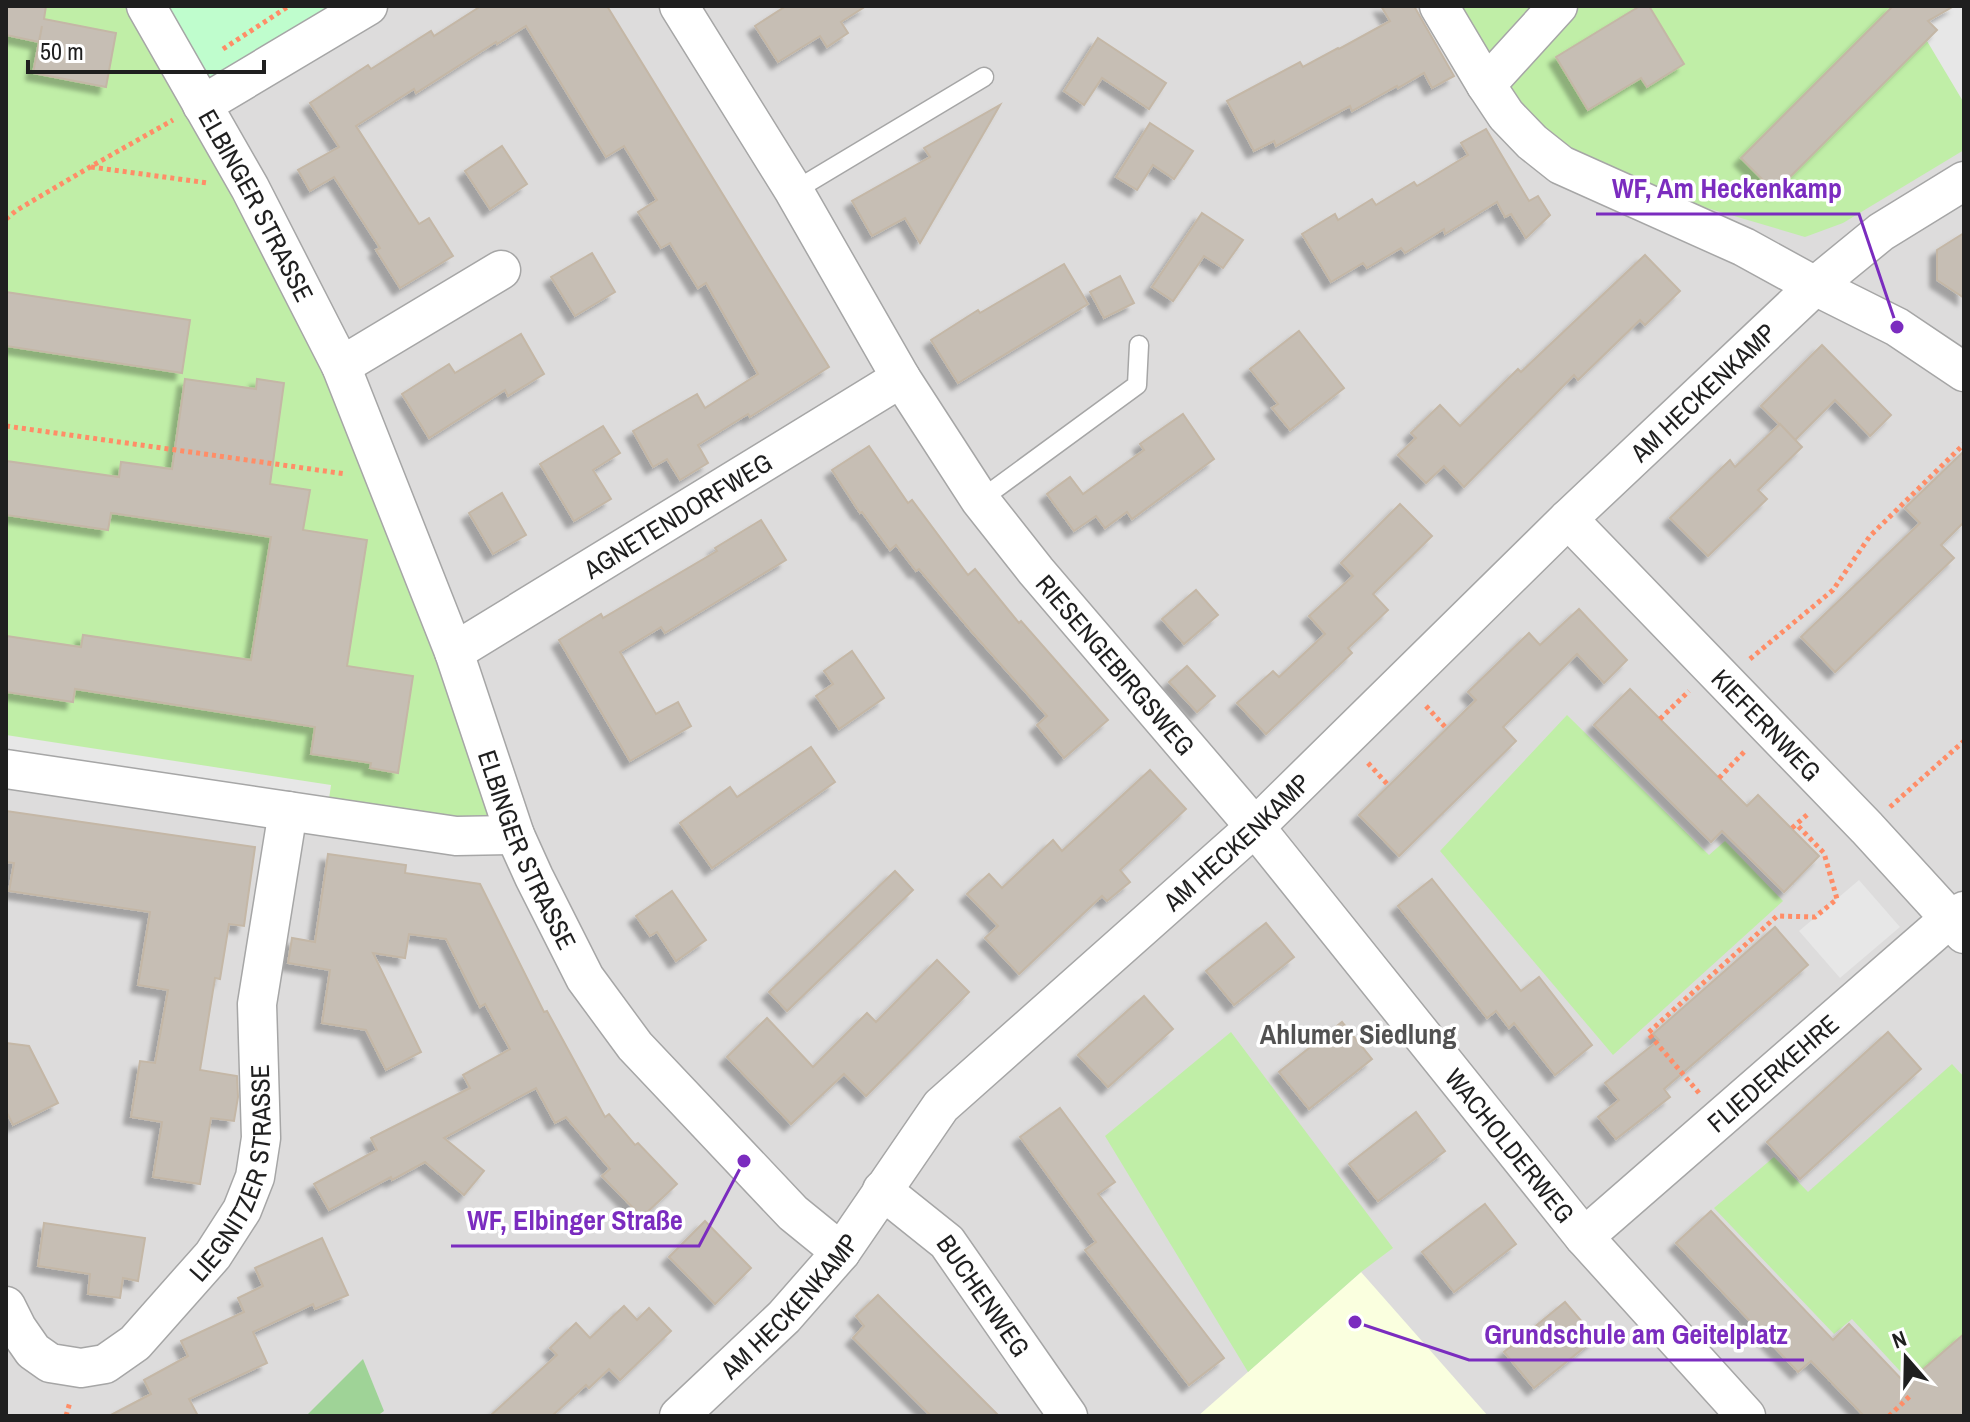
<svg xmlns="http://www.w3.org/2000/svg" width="1970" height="1422" font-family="'Archivo Narrow',sans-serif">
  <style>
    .residential { fill: #dddcdc }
    .education { fill: #faffdf }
    .grass { fill: #c0eea7 }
    .forest { fill: #9fd397 }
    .park { fill: #bffdcd }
    .parking { fill: #e7e7e7 }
    .building { fill: #c6beb4; stroke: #c4b7a6; stroke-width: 2; filter: url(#shadow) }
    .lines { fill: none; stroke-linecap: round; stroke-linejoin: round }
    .service-casing { stroke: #a6a6a6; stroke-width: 21 }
    .minor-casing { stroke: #a6a6a6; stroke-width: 41 }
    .path { stroke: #ff8d67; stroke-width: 5; stroke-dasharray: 4 4; stroke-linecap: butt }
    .service { stroke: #fff; stroke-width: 18 }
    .minor { stroke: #fff; stroke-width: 38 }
    .labels { text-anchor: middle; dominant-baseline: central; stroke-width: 7; stroke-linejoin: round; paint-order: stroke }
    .street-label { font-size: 26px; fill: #1f1f1f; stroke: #fff }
    .neighbourhood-label { font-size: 28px; font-weight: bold; fill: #525252; stroke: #fff }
    .leader { fill: none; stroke: #7b2cbf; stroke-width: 3 }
    .callout-dot { fill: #7b2cbf; stroke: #fff; stroke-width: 3 }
    .callout-label { font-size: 28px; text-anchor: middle; font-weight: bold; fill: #7b2cbf; stroke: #fff; stroke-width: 7; stroke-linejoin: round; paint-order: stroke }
  </style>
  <defs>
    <filter id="shadow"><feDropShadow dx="-7" dy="7" stdDeviation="2" flood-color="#0004"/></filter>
  </defs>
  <rect width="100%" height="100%" fill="#f1eee5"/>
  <rect class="residential" x="6" y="6" width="1958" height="1410"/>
  <polygon class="education" points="1361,1272 1488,1416 1198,1416"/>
  <g class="grass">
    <polygon points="6,6 143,6 332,363 496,821 6,769"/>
    <polygon points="1442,6 1964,6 1964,150 1843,223 1805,237 1561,165"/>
    <polygon points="1567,715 1709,855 1725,841 1783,901 1613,1055 1440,851"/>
    <polygon points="1231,1032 1393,1248 1361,1272 1248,1372 1105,1136"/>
    <polygon points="1952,1064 1964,1077 1964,1338 1911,1383 1852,1319 1834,1334 1714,1208 1774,1157 1808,1192"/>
  </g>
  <polygon class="forest" points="363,1359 384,1411 377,1416 306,1416"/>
  <polygon class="park" points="146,6 366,6 202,105"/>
  <g class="parking">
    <polygon points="1954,6 1964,6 1964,103 1927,41 1937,30 1928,21"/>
    <polygon points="6,735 331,785 328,806 6,757"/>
    <polygon points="1859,880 1900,927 1840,978 1799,931"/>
  </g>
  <g class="building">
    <polygon points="6,6 46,6 44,19 116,33 106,87 33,73 42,26 39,42 6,35"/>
    <polygon points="481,6 607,6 829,367 750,417 748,414 698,445 708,463 680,480 667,459 653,467 633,431 697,394 705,408 758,374 706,283 698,288 670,243 661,248 638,212 657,200 624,146 606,157 526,26 497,44 496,42 416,93 414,89 356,126 419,224 429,218 453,256 400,288 376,250 380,248 334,177 310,191 298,170 339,147 310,103 368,65 371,69 431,31 434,36"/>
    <polygon points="786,6 866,6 841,22 848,33 827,47 820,36 778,62 755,26"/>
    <polygon points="1381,6 1414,6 1454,76 1432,88 1424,73 1398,88 1397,86 1352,111 1350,106 1276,146 1274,141 1254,151 1227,101 1300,62 1303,67 1338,48 1339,49 1390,21"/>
    <polygon points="1640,6 1649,6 1684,64 1647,87 1641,78 1588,110 1556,57"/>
    <polygon points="1893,6 1954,6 1928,21 1937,30 1775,192 1741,158"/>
    <polygon points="1098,38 1166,83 1149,109 1102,78 1084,105 1064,91"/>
    <polygon points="1000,105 920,243 905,218 872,236 852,201 930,157 924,148"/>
    <polygon points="1150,123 1193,151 1174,179 1153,165 1137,190 1116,177"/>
    <polygon points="1486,129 1529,201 1538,196 1550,215 1526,238 1511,214 1505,217 1497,202 1445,234 1444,229 1405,253 1401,248 1367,268 1363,263 1331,282 1302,234 1335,214 1338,220 1372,199 1376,205 1414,182 1417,186 1468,155 1461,143"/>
    <polygon points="502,146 527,184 490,209 465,171"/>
    <polygon points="1202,213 1243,240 1223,268 1204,256 1173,301 1152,287"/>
    <polygon points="1964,233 1964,298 1937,280 1937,250"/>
    <polygon points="592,253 615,292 575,316 551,277"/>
    <polygon points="1645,255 1680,291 1645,325 1640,320 1578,380 1574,375 1464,487 1444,466 1426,483 1398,455 1416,438 1411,433 1440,405 1460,426 1518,369 1521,372"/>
    <polygon points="1064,264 1088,304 958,383 931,340 978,310 980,313"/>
    <polygon points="1120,276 1134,303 1104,318 1090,292"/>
    <polygon points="6,292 190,320 182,373 6,346"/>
    <polygon points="1299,331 1344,388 1290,430 1272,408 1278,404 1250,369"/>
    <polygon points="521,334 544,374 508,396 505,390 429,438 402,394 449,364 455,373"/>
    <polygon points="1822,345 1891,415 1870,436 1835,400 1795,440 1761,406"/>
    <polygon points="185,379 256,389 257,379 284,383 270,484 310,490 303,530 367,540 347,666 413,676 398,773 370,768 371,763 311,754 315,727 75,689 73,702 6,692 6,636 81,647 83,635 251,660 271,537 111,513 108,530 6,515 6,461 119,477 121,462 172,469"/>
    <polygon points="1183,414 1214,459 1132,519 1127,512 1105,528 1096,516 1074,531 1047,494 1070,477 1083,494 1144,450 1140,444"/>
    <polygon points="1780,424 1802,447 1758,490 1767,499 1708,556 1670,518 1730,460 1735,467"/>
    <polygon points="603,426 620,453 593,470 611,499 574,521 540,464"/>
    <polygon points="869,446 908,503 912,500 968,575 975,569 1019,623 1021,621 1108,720 1064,758 1037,725 1047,716 972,632 919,569 916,571 896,545 890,550 862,512 860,513 832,470"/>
    <polygon points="1964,451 1964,522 1941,545 1954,558 1835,672 1801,637 1920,523 1905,508"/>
    <polygon points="502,493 526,535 493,554 469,513"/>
    <polygon points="1400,504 1432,536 1373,594 1388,610 1348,648 1352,653 1266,734 1237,703 1273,671 1279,677 1325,634 1309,616 1353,576 1341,563"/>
    <polygon points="761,520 786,560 665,633 661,627 620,652 656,714 678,702 691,726 630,761 559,640 601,614 603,618 717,551 715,548"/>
    <polygon points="1196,590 1218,615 1184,644 1162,619"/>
    <polygon points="1579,609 1627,660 1604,683 1577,654 1503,727 1516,741 1399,856 1359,815 1476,700 1468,692 1529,633 1540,645"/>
    <polygon points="852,651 884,698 839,729 816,696 833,684 824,671"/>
    <polygon points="1187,666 1215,696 1197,712 1169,682"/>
    <polygon points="1630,689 1747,806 1758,795 1819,856 1784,892 1722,831 1711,842 1594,725"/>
    <polygon points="811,747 835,782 712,868 680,823 730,787 737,797"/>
    <polygon points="1150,770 1186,809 1120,870 1130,882 1107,901 1102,896 1019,974 985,938 998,926 967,894 989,874 1002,888 1053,840 1062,851"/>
    <polygon points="6,811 255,847 244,926 229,924 220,979 215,978 200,1070 237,1076 238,1097 234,1121 211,1118 200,1184 153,1177 162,1122 131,1117 140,1061 155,1063 168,990 138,985 150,912 9,891 14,863 6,862"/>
    <polygon points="328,854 406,865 405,873 480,884 544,1012 547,1011 605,1117 609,1114 635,1145 638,1143 677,1184 642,1217 602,1176 610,1169 566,1117 555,1123 536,1088 444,1138 484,1171 464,1195 425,1162 392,1180 391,1177 329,1210 314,1184 377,1150 371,1138 470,1088 463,1075 510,1049 485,1004 480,1007 446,939 409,934 405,958 373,953 421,1052 386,1070 366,1030 322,1023 330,970 288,963 292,938 315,942"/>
    <polygon points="895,871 913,890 787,1011 769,992"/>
    <polygon points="1432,879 1521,991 1539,977 1592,1045 1555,1075 1514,1023 1509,1028 1496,1011 1487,1018 1398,906"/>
    <polygon points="672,891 706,940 676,961 657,932 650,936 636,916"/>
    <polygon points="1266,923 1294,957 1234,1005 1206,971"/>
    <polygon points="1775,927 1808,965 1664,1089 1670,1097 1616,1139 1598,1117 1619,1100 1605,1083 1659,1040 1653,1034"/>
    <polygon points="937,960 969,992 866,1096 844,1074 791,1124 727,1057 767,1018 813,1067 867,1013 876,1022"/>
    <polygon points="1144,996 1173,1029 1108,1087 1078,1055"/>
    <polygon points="1342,1022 1372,1059 1309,1109 1279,1072"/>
    <polygon points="1888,1032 1921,1069 1800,1179 1767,1142"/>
    <polygon points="6,1043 29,1046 58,1103 13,1125 6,1111"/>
    <polygon points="1060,1108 1115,1182 1098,1194 1224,1358 1189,1385 1085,1250 1096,1242 1020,1137"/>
    <polygon points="1416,1112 1445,1151 1378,1201 1349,1164"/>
    <polygon points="1485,1204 1516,1244 1454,1292 1422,1252"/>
    <polygon points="1711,1211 1833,1340 1849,1324 1906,1384 1964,1334 1964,1416 1864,1416 1811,1361 1798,1372 1676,1243"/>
    <polygon points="705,1221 751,1268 715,1304 669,1257"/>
    <polygon points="44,1223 145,1238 138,1281 123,1278 120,1298 88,1294 90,1274 38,1266"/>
    <polygon points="322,1238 348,1295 315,1309 313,1304 253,1332 267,1363 189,1399 198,1416 109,1416 151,1394 144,1380 188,1356 181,1341 244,1312 238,1298 263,1286 255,1268"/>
    <polygon points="878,1295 999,1416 931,1416 853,1338 864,1326 856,1316"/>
    <polygon points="1565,1302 1596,1338 1534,1388 1504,1352"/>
    <polygon points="624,1306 637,1320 649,1308 671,1331 620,1380 609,1369 589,1388 586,1385 552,1416 490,1416 557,1355 550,1348 576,1323 590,1338"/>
  </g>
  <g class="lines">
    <g class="service-casing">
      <g id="service">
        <polyline points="794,191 984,77"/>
        <polyline points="980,500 1137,385 1139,345"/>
      </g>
    </g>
    <g class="minor-casing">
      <g id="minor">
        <path id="s1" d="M146 6 250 188 341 366 454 652 515 835 534 877 585 978 635 1046 793 1213 841 1252"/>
        <path id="s2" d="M679 6 794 191 901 378 980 500 1036 571 1255 827 1584 1237 1746 1416"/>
        <polyline points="1439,6 1486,85 1506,115 1532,142 1561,165 1744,247 1815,286 1897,327 1964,372"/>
        <polyline points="1486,85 1558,6"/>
        <polyline points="202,105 368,6"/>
        <polyline points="341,366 501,270"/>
        <path id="s3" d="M1568 519 1867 828 1964 934"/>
        <path id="s4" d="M454 652 901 378"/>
        <polyline points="6,769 456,836 515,835"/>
        <path id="s5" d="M882 1190 947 1242 1068 1416"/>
        <path id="s6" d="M1584 1237 1949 919 1964 911"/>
        <path id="s7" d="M6 1306 17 1328 33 1351 50 1363 81 1368 105 1364 135 1343 213 1255 242 1210 255 1177 261 1138 257 1004 288 811"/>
        <path id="s8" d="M679 1416 784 1317 841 1252 941 1106 1255 827 1568 519 1815 286 1881 232 1964 181"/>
      </g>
    </g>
    <g class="path">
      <polyline points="223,49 289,6"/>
      <polyline points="91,167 208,183"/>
      <polyline points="6,219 17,210 90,167 173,120"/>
      <polyline points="6,426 346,474"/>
      <polyline points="1750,659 1833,590 1870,536 1964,444"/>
      <polyline points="1426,706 1447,729"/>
      <polyline points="1660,719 1689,691"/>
      <polyline points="1368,763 1389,786"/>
      <polyline points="1719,778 1746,750"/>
      <polyline points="1890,807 1964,741"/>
      <polyline points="1792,828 1809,813"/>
      <polyline points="1699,1093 1648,1033 1777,916 1815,917 1837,899 1824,853 1797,825"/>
      <polyline points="66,1416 70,1402"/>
      <polyline points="1889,1416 1911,1395"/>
    </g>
    <use href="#service" class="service"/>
    <use href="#minor" class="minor"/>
  </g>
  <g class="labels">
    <g class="street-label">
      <text stroke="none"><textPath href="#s1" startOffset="228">ELBINGER STRASSE</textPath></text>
      <text stroke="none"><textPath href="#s8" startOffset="1452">AM HECKENKAMP</textPath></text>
      <text stroke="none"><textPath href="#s4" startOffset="262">AGNETENDORFWEG</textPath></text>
      <text stroke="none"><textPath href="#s2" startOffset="792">RIESENGEBIRGSWEG</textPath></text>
      <text stroke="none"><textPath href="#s3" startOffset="286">KIEFERNWEG</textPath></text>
      <text stroke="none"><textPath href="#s8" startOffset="804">AM HECKENKAMP</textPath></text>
      <text stroke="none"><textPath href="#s1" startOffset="928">ELBINGER STRASSE</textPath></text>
      <text stroke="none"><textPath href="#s6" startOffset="250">FLIEDERKEHRE</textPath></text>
      <text stroke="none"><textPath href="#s2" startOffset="1414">WACHOLDERWEG</textPath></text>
      <text stroke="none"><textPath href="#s7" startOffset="370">LIEGNITZER STRASSE</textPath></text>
      <text stroke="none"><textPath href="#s5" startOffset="148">BUCHENWEG</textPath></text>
      <text stroke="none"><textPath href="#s8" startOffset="156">AM HECKENKAMP</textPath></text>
    </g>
    <g class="neighbourhood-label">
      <text x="1358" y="1034">Ahlumer Siedlung</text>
    </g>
  </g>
  <path class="leader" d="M1897 327L1859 214H1596M744 1161L699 1246H451M1355 1322L1469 1360H1804"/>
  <g class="callout-dot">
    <circle cx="1897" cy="327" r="8"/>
    <circle cx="744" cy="1161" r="8"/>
    <circle cx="1355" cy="1322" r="8"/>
  </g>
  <g class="callout-label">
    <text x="1727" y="198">WF, Am Heckenkamp</text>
    <text x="575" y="1230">WF, Elbinger Straße</text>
    <text x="1636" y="1344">Grundschule am Geitelplatz</text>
  </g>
  <rect width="1970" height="1422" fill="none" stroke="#1f1f1f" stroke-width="16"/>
  <g transform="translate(1906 1358) rotate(340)" stroke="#ffffff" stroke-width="6" paint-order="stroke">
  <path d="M0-6L14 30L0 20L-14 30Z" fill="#1f1f1f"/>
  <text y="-12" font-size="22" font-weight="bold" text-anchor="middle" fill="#1f1f1f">N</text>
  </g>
  <path d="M28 60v12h236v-12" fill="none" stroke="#1f1f1f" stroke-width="4"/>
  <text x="40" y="60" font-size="24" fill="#1f1f1f" stroke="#ffffff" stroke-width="6" paint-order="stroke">50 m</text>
</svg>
